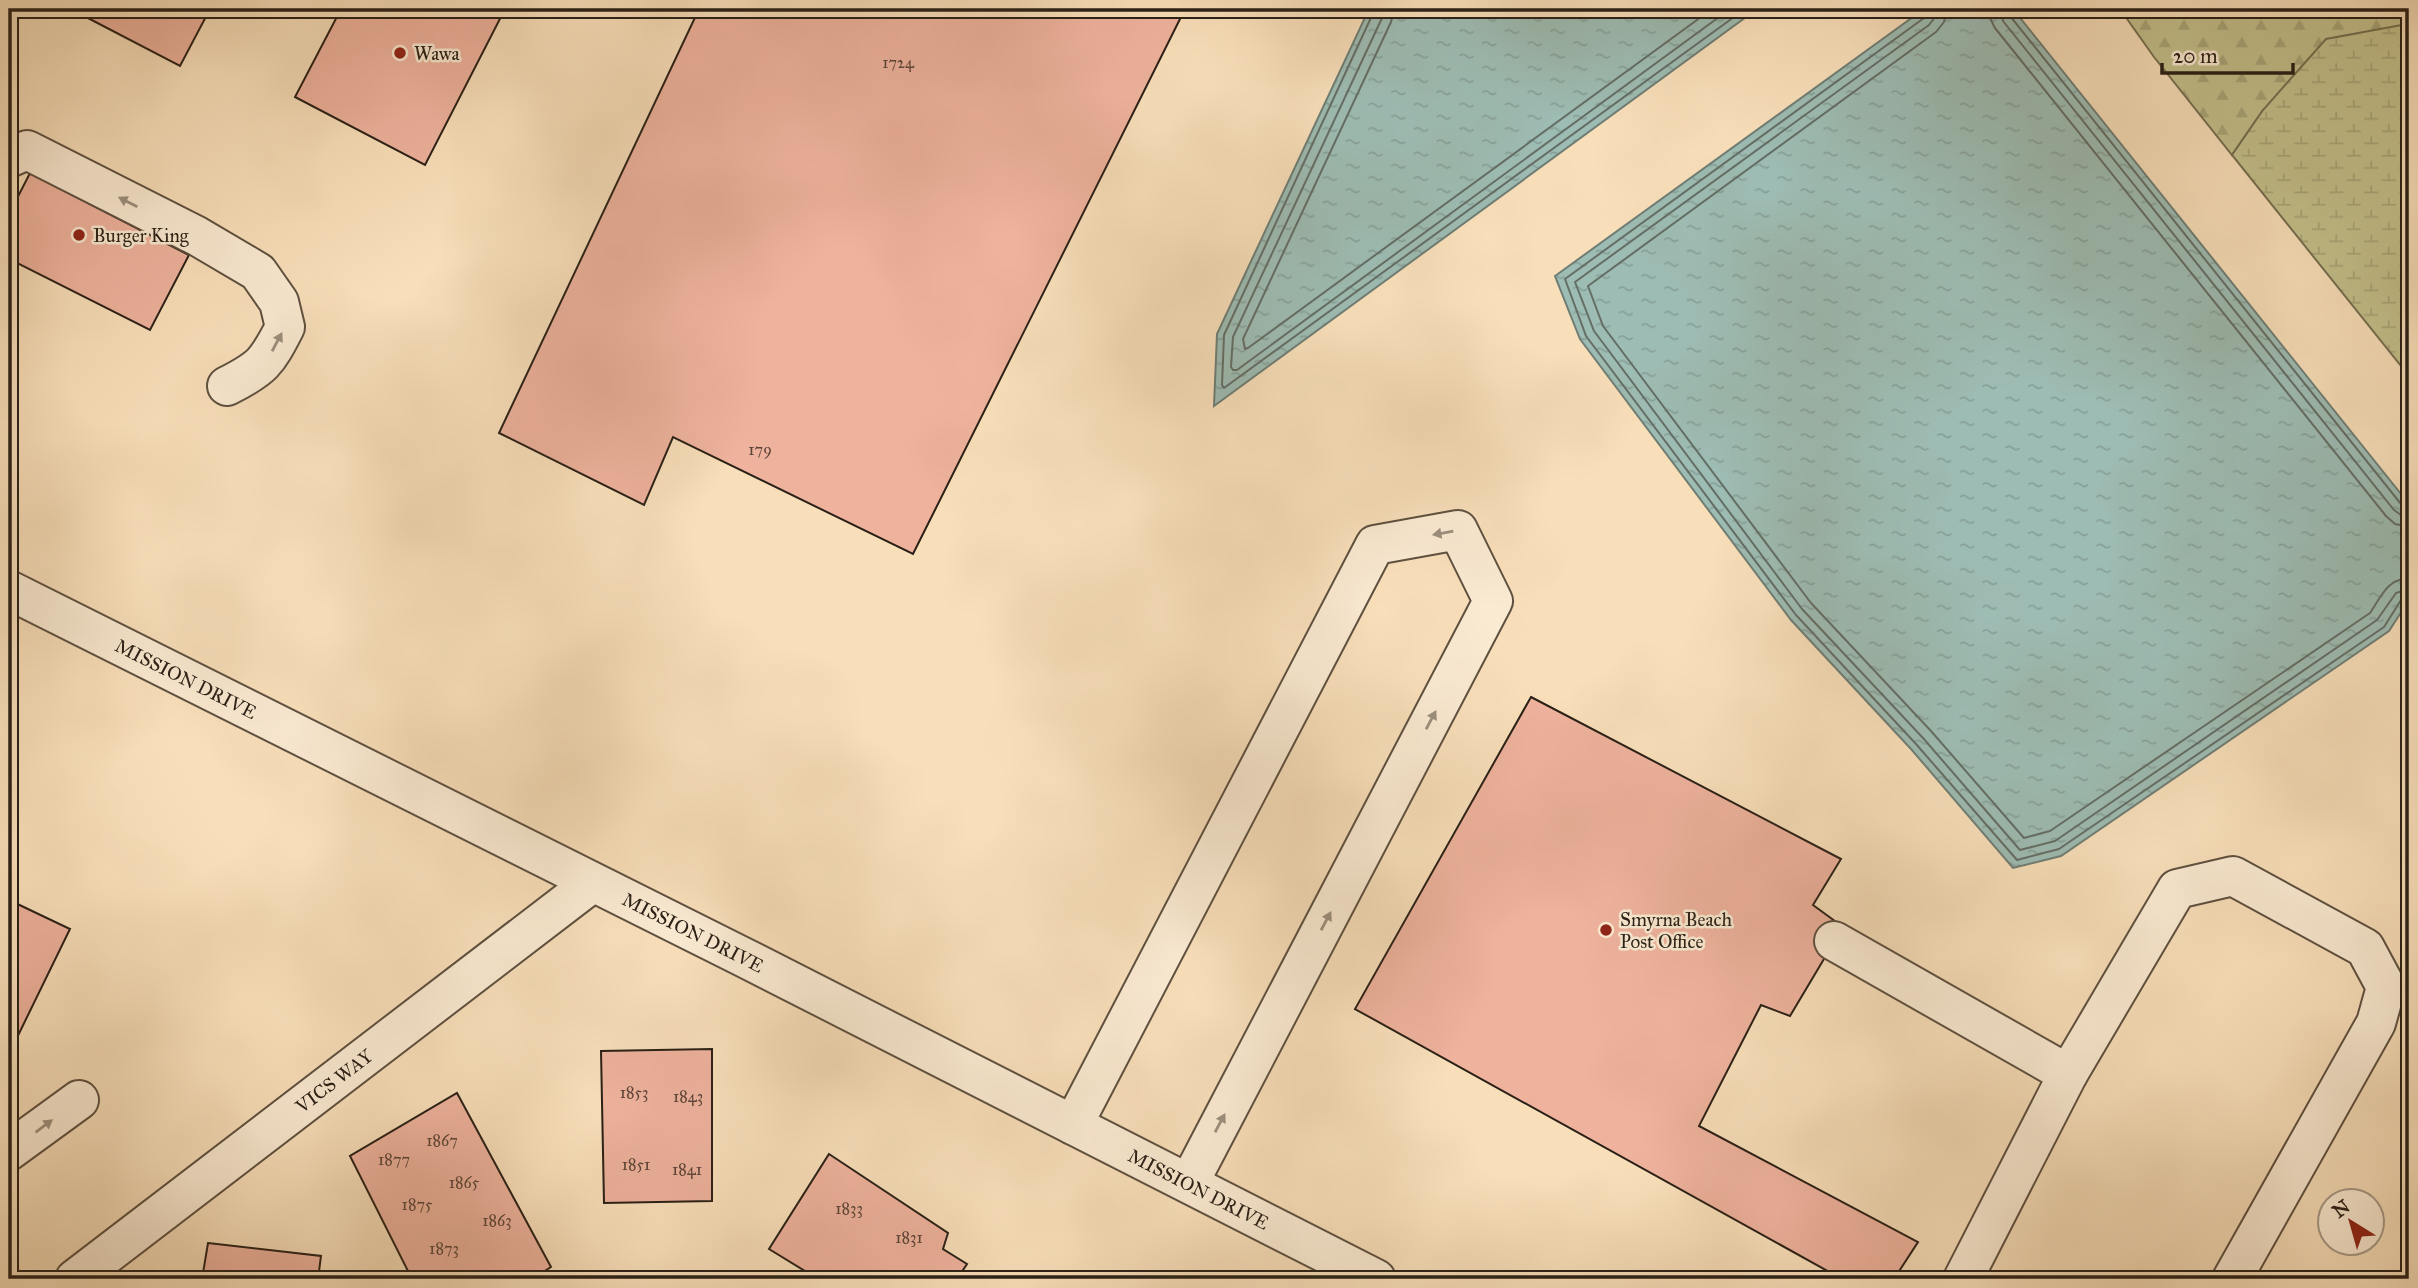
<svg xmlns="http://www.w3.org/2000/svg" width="2418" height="1288" font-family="'IM FELL Great Primer',serif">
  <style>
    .forest { fill: url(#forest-firs); stroke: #767052; stroke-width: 2 }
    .wetland { fill: url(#wetland-marsh); stroke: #767052; stroke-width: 2 }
    .water { fill: url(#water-ripples); stroke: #6f7e75; stroke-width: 2 }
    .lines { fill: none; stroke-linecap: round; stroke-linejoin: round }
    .shore { stroke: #646e65; stroke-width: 2 }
    .building { fill: #eeb29d; stroke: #2a2017; stroke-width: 2 }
    .minor-casing { stroke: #5e5040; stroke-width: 42 }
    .minor { stroke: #faead2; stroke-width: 38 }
    .oneway { fill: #9c8f7e }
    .poi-dot { fill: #8f2418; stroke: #faead2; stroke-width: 2.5 }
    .labels { text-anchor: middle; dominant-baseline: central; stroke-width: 5; stroke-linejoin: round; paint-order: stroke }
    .number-label { font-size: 16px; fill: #5b4438 }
    .poi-label { font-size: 19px; fill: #2a2017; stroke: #faead2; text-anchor: start }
    .street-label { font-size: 19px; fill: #2a2017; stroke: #faead2 }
  </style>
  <defs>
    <pattern id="forest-firs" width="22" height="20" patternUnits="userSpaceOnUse" patternTransform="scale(1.75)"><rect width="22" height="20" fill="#c3c08c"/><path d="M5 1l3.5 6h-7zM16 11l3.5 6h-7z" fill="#a8a578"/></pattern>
    <pattern id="wetland-marsh" width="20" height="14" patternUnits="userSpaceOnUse" patternTransform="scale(1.75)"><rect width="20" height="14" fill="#c3c08c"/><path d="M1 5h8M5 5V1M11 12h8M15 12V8" fill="none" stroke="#a8a578"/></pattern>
    <pattern id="water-ripples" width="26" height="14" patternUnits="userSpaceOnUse" patternTransform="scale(1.75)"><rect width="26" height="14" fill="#9dbcb3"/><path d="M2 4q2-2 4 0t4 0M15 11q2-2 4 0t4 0" fill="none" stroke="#87a199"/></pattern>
  </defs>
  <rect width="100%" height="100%" fill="#f8dfba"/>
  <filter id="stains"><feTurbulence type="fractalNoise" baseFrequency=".00286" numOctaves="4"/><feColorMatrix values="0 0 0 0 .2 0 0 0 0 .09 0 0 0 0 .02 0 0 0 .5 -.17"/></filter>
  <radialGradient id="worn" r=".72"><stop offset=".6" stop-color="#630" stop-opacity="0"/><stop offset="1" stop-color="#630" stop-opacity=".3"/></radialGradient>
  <polygon class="forest" points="2120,9 2409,9 2409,25 2407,24 2263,110 2232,155 2154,57"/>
  <polygon class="wetland" points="2407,24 2409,25 2409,376 2232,155 2263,110 2326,39"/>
  <g class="water">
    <polygon points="1369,9 1757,9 1214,406 1217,334"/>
    <polygon points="1924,9 2013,9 2409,504 2409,600 2389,631 2061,856 2013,868 1911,749 1791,620 1580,339 1555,276"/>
  </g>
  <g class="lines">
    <g class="shore">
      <polyline points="1375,9 1224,335 1222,385 1224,388 1745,9"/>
      <polyline points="1383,9 1382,18 1233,337 1231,367 1233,370 1237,370 1730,9"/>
      <polyline points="1394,9 1391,22 1243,339 1245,349 1248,348 1712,9"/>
      <polyline points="1927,9 1924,18 1565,279 1586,336 1796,615 1916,744 2017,860 2059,849 2384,627 2401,600 2409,598"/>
      <polyline points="1936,9 1935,17 1929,25 1575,282 1594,331 1802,609 1923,738 2020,850 2055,841 2377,620 2396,593 2409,589"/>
      <path d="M1947 9 1944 22 1936 32 1588 286 1603 326 1811 603 1931 731 2024 838 2050 831 2370 613C2381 597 2387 579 2409 578"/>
      <polyline points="1989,9 1991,20 1995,28 2386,516 2395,524 2409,527"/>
      <polyline points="2000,9 2003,21 2394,510 2401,515 2409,516"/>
      <polyline points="2008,9 2010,16 2401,504 2409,507"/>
    </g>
  </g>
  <g class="building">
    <polygon points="88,9 210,9 180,66 84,16"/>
    <polygon points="341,9 505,9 425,165 295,97"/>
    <polygon points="699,9 1185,9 913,554 673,437 644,505 499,433"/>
    <polygon points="30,173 189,255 150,330 9,259 9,214"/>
    <polygon points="1531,697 1841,859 1813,905 1843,927 1790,1016 1761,1005 1699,1126 1918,1242 1894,1279 1842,1279 1355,1009"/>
    <polygon points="9,900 70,929 9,1054"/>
    <polygon points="712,1049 712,1201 604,1203 601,1051"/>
    <polygon points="457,1093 551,1267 532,1279 412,1279 350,1156"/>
    <polygon points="829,1154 948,1233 943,1249 967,1264 957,1279 818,1279 769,1249"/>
    <polygon points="208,1243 321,1256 318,1279 202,1279"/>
  </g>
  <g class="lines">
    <g class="minor-casing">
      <g id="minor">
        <path d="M9 158 27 150 197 236 258 272 279 302 285 327C267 362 263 368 227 386"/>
        <path id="s1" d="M9 590 743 957 1376 1279"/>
        <polyline points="1834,941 2068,1074 1963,1279"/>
        <polyline points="2068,1074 2177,889 2233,876 2365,948 2386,987 2376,1023 2232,1279"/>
        <polyline points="1073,1125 1375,545 1458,530 1493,601 1189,1183"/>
        <polyline points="9,1151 79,1100"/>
        <path id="s2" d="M75 1279 592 883"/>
      </g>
    </g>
    <use href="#minor" class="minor"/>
  </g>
  <defs><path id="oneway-solid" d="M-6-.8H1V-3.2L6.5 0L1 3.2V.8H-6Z" transform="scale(1.75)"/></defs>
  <g class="oneway">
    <use href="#oneway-solid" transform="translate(128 202) rotate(-153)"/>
    <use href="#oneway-solid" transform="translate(277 342) rotate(-62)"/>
    <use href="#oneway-solid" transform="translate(1443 533) rotate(170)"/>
    <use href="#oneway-solid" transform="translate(1431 720) rotate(-62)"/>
    <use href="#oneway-solid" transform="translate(1326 921) rotate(-62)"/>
    <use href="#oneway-solid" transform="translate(1220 1123) rotate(-62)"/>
    <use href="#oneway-solid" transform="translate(44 1126) rotate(-37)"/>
  </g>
  <g class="poi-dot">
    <circle cx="400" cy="53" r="7"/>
    <circle cx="79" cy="235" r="7"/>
    <circle cx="1606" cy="930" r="7"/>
  </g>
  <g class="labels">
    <g class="number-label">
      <text x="898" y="62">1724</text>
      <text x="760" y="449">179</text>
      <text x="634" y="1092">1853</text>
      <text x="688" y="1096">1843</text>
      <text x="442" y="1140">1867</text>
      <text x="394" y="1159">1877</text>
      <text x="636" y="1164">1851</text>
      <text x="687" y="1169">1841</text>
      <text x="464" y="1182">1865</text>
      <text x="417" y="1204">1875</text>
      <text x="849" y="1208">1833</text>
      <text x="497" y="1220">1863</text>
      <text x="909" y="1237">1831</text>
      <text x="444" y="1248">1873</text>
    </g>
    <g class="poi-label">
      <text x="414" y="53">Wawa</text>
      <text x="93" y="235">Burger King</text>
      <text x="1620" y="919">Smyrna Beach<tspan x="1620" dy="22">Post Office</tspan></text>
    </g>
    <g class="street-label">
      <text stroke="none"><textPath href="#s1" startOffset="198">MISSION DRIVE</textPath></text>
      <text stroke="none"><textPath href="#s1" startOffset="765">MISSION DRIVE</textPath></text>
      <text stroke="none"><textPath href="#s2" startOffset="326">VICS WAY</textPath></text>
      <text stroke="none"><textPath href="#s1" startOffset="1332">MISSION DRIVE</textPath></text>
    </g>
  </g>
  <rect width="2418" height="1288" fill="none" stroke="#f8dfba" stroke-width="35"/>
  <rect x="10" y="10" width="2397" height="1267" fill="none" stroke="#2a2017" stroke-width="3.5"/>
  <rect x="18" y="18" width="2383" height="1253" fill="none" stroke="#2a2017" stroke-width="2"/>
  <g transform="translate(2351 1222) rotate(323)"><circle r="33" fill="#faead2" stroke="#a79987" stroke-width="2"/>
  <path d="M0-5L12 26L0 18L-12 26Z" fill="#8f2418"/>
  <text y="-10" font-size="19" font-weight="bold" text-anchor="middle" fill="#2a2017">N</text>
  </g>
  <path d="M2162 63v10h131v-10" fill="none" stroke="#2a2017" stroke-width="3.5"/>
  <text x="2173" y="63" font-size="21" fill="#2a2017" stroke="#faead2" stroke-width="5" paint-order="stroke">20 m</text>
  <rect width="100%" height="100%" filter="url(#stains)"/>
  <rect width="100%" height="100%" fill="url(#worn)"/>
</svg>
